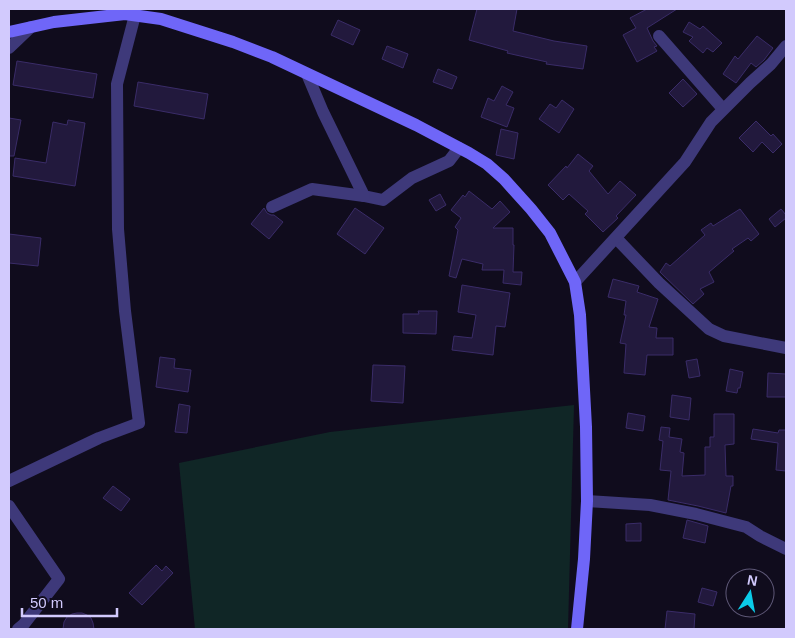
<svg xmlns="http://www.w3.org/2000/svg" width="795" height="638" font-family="Helvetica,sans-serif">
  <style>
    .green { fill: #102626 }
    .building { fill: #22193d; stroke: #3a2c68 }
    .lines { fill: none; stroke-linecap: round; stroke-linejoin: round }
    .street { stroke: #3e397a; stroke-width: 12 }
    .secondary { stroke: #6f66f8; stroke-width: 12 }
  </style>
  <rect width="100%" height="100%" fill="#100c1d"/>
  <polygon class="green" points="574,405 568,629 195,629 179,463 330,432"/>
  <g class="building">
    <polygon points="477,9 517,9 513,31 554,41 587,46 583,69 546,64 547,62 507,53 508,51 469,40"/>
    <polygon points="647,9 677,9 647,28 653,41 657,46 654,47 657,51 637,62 623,35 636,28 630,18"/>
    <polygon points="338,20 360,30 353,45 331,35"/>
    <polygon points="689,22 700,29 703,26 722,43 713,52 707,48 703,53 689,41 693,37 683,32"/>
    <polygon points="757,36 773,48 764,60 756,67 751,63 736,83 723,74 735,56 738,59"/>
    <polygon points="387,46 408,54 403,68 382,59"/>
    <polygon points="17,61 97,74 93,98 13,85"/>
    <polygon points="438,69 457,77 452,89 433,82"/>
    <polygon points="683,79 697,94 683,107 669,93"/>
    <polygon points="138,82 208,94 204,119 134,106"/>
    <polygon points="502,86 513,92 506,105 514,108 507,127 481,117 488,98 494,101"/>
    <polygon points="562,100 574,109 559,133 539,119 550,104 556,108"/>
    <polygon points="9,118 21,120 14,156 9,156"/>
    <polygon points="68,120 85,123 75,186 13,176 15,158 46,163 53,122 67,125"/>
    <polygon points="756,121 771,136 773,134 782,144 773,153 762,142 753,152 739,138"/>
    <polygon points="501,129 518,133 514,159 496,155"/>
    <polygon points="578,154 593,166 589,171 608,194 620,181 636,195 616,216 618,218 603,232 585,214 588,211 569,194 563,200 548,185 566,166 567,168"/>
    <polygon points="469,191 492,209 500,201 510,212 493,228 513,228 513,245 514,245 513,272 522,272 521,285 503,283 504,270 482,270 483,264 462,259 456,278 449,276 458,230 455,227 461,218 451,210 463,195 465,197"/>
    <polygon points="440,194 446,205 436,211 429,200"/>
    <polygon points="264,208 267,213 271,215 274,215 283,222 269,239 251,224"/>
    <polygon points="355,208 384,228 365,254 337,234"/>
    <polygon points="740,209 759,234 751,241 748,238 732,249 734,251 709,272 714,282 700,289 704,294 693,304 660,272 666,263 670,266 705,235 701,230 711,223 713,226"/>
    <polygon points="781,209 786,215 786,218 775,227 769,219"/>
    <polygon points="9,234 41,238 38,266 9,263"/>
    <polygon points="613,279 639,286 637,292 658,299 649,327 657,328 656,338 673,338 673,355 647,355 645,375 624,373 626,344 620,343 626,315 624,315 626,301 608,297"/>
    <polygon points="462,285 510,293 505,327 496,326 493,355 452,350 454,336 472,338 476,315 458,312"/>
    <polygon points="418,311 437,311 436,334 403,333 403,314 419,314"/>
    <polygon points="160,357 175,359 174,368 191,370 188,392 156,387"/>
    <polygon points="697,359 700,376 689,378 686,361"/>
    <polygon points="373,365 405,366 403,403 371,401"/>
    <polygon points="730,369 743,372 740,388 738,388 737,393 726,391"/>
    <polygon points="768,373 786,374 786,397 767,397"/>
    <polygon points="672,395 691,398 689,420 670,417"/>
    <polygon points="179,404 190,406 187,433 175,432"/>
    <polygon points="628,413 645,416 643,431 626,428"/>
    <polygon points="714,414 734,414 734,444 725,445 726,476 733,476 733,486 731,486 726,513 698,506 668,500 671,471 660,470 663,441 659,440 661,427 670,428 669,437 682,439 680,452 684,453 682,476 705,475 705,447 710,447 710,437 714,437"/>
    <polygon points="753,429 778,433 779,430 786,430 786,471 776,470 778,443 751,439"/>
    <polygon points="113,486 130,499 121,511 103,498"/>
    <polygon points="687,520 708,526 705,543 683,538"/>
    <polygon points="641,523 641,541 626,541 626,524"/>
    <polygon points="156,565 162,571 166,566 173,573 142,605 129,593"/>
    <polygon points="702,588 717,592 713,606 698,602"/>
    <polygon points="667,611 695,614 694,629 665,629"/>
    <polygon points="77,613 82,613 87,615 91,618 93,623 94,629 63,629 64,622 67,617 72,614"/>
  </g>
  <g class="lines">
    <g class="street">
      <polyline points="659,36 723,109"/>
      <polyline points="9,48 31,27"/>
      <polyline points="307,74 323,112 364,196 383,200 412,178 449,161 459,148"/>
      <polyline points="272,207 312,189 364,196"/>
      <polyline points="616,238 659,283 709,329 724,336 786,348"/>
      <polyline points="575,282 685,162 711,122 750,83 771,64 786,46"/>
      <polyline points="9,481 99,438 139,423 125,311 118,229 117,84 135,15"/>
      <polyline points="587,501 650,505 696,514 746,527 760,536 786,549"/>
      <polyline points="9,506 59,579 24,624 18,629"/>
    </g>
    <polyline class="secondary" points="9,32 54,22 125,14 161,19 233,42 272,57 416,125 469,153 487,164 504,179 531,209 550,233 575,282 580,315 586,427 587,501 584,559 577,629"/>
  </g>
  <rect width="795" height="638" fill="none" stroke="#d2cafd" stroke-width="20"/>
  <g transform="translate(750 593) rotate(11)"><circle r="24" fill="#100c1d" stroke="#5e5877"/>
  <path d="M0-4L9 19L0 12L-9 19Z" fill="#0bcbe8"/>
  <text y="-8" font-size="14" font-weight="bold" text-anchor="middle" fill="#d2cafd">N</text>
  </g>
  <path d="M22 608v8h95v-8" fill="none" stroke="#d2cafd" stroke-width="2.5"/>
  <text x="30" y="608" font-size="15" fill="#d2cafd" stroke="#100c1d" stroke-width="4" paint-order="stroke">50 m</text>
</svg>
